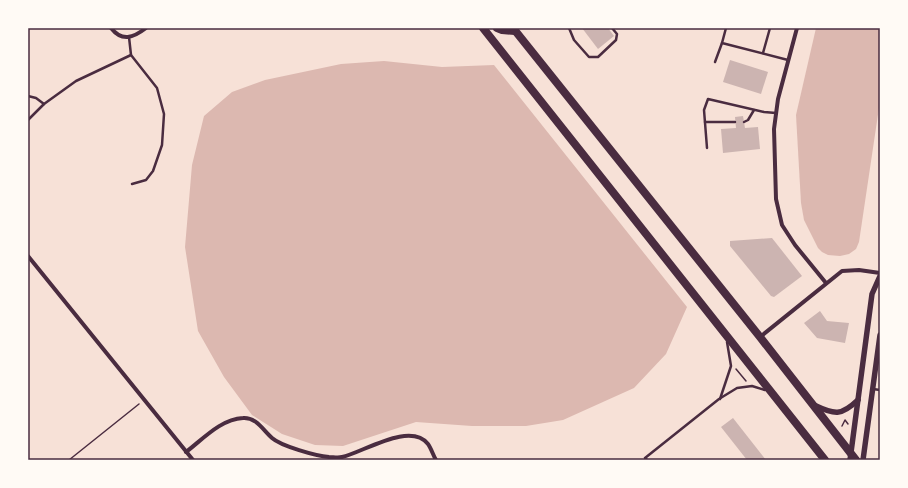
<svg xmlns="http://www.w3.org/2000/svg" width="908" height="488" font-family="'Open Sans',sans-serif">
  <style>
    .water { fill: #dcb8b0 }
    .building { fill: #ccb4b1 }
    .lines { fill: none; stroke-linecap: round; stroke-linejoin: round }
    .path { stroke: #4a2c40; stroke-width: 1.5 }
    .service { stroke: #4a2c40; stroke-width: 2.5 }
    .minor { stroke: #4a2c40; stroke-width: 4 }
    .tertiary { stroke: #4a2c40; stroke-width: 5.5 }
    .trunk { stroke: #4a2c40; stroke-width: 8 }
    .neatline { fill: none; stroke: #4a2c40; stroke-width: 1.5 }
  </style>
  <rect width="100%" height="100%" fill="#f7e1d7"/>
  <g class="water">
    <polygon points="816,28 880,28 880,101 859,242 856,249 849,254 840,256 828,255 822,252 818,248 804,220 801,203 796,115"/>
    <polygon points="384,61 442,67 494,65 687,307 666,354 634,388 563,420 526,426 472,426 416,422 343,446 315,445 282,434 252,415 224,377 198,331 185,247 192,165 204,116 232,92 265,80 341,64"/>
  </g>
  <g class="building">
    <polygon points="582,28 608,28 614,36 598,49"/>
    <polygon points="730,60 768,72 761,94 723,82"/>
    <polygon points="743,116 745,128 758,127 760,149 723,153 721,129 736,128 735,117"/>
    <polygon points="772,238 802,276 774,297 771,296 730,246 730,241"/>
    <polygon points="820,311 827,321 849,323 845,343 817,338 804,323"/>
    <polygon points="733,418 766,460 747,460 721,427"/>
  </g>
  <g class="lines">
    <g class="path">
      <polyline points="736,369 746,381"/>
      <polyline points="842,426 845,420 848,424"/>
      <polyline points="69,460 139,404"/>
    </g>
    <g class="service">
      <polyline points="569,28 574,40 589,57 598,57 616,40 617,34 612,28"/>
      <polyline points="726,28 722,43 788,60"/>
      <polyline points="129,37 131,55 157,88 164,114 162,145 153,171 146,180 132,184"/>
      <polyline points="763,53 770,28"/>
      <polyline points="715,62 722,43"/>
      <polyline points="28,96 36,98 44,104"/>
      <polyline points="28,120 44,104 76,81 131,55"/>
      <polyline points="705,122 735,122"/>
      <polyline points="744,122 748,120 754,110"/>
      <polyline points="707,148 704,110 708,99 764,112 776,113"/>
      <polyline points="873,389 880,390"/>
      <polyline points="720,399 731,366 727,342"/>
      <polyline points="647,460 645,458 719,399 737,388 752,386 765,390"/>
    </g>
    <g class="minor">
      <path d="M111 28C122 42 133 38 146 28"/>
      <polyline points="797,28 778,99 774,129 776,199 782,225 795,245 826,283"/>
      <polyline points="28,256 193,460"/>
      <polyline points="760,337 842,271 859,270 880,273"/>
      <path d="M186 452C203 439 221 419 243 418 256 417 263 430 272 438 281 446 316 456 329 457 333 457 338 458 342 457 362 453 410 421 428 444 431 448 433 455 436 460"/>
    </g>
    <g class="tertiary">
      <path d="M814 405C835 415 841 416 858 400"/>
      <polyline points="850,460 872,294 880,276"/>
      <polyline points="863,460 880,335"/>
    </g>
    <g class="trunk">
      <polyline points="483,28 825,460"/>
      <polyline points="497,28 502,30 515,31"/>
      <polyline points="513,28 760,337 856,460"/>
    </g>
  </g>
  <rect width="908" height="488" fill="none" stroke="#fffaf5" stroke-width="58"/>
  <rect x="29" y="29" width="850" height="430" class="neatline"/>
</svg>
